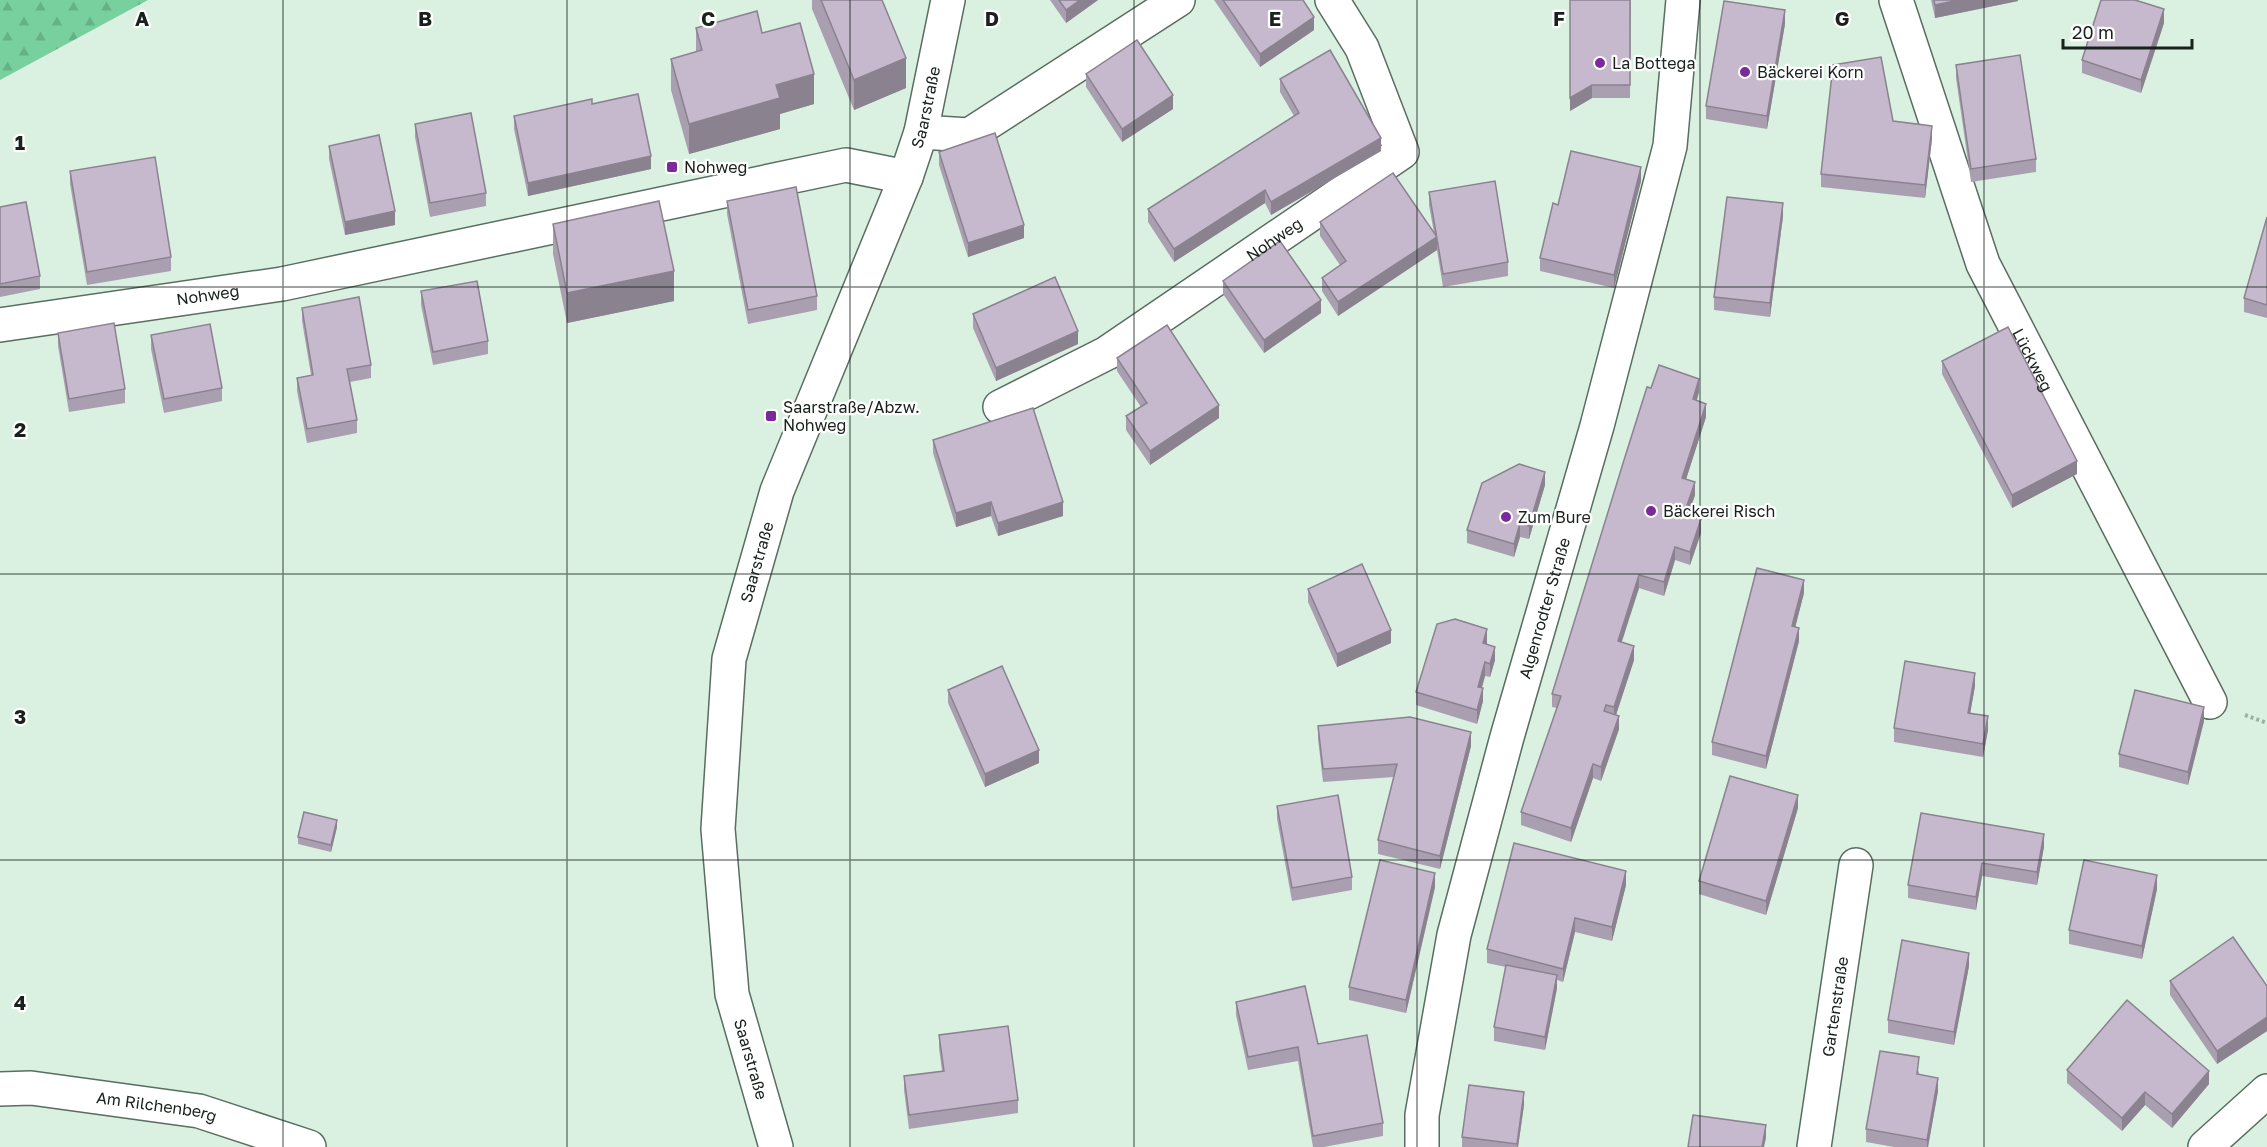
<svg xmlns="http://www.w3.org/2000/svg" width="2267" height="1147" font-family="'Golos Text',sans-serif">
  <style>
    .forest { fill: url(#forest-firs) }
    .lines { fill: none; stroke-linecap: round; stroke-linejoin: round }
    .street-casing { stroke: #596d60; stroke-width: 36 }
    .secondary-casing { stroke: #596d60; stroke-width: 36 }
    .path { stroke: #9db0a3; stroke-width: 4; stroke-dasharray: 3 3; stroke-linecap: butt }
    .street { stroke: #fff; stroke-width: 33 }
    .secondary { stroke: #fff; stroke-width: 33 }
    .wall { fill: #aa9fb0 }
    .shaded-wall { fill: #8b8290 }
    .building { fill: #c6b9cd; stroke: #8b8290; stroke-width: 1.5 }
    .grid { fill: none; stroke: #18211b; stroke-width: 1.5; stroke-opacity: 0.55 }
    .poi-dot { fill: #7a2a9b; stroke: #fff; stroke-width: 2 }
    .labels { text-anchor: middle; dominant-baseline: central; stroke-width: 4.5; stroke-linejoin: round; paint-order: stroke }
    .poi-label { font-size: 16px; fill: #18211b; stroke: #fff; text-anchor: start }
    .street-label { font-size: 16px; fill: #18211b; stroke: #fff }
    .grid-label { font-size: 20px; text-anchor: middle; font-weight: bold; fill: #18211b; stroke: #fff; stroke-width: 4.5; stroke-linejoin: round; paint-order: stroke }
  </style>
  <defs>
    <pattern id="forest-firs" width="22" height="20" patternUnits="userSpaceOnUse" patternTransform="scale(1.5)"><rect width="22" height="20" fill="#77d09d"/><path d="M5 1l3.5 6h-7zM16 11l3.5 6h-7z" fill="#66b287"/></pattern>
  </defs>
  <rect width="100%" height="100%" fill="#daf1e2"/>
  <polygon class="forest" points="0,0 148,0 0,80"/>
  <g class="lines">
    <g class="street-casing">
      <g id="street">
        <path id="s1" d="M1896 0 1983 264 2210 702"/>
        <polyline points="921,132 969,135 1178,0"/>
        <path id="s2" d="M0 325 282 284 846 165 906 177"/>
        <path id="s3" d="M1000 407 1107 353 1402 152 1362 48 1332 0"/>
        <path id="s4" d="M0 1089 31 1088 199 1111 309 1147"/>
        <path id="s5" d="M1422 1147V1115L1454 935 1507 737 1597 426 1670 146 1683 0"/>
        <path id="s6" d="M1814 1147 1856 865"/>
        <polyline points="2205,1147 2267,1091"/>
      </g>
    </g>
    <g class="secondary-casing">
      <g id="secondary">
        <path id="s7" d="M776 1147 732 994 718 829 729 659 777 491 906 177 921 132 948 0"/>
      </g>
    </g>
    <polyline class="path" points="2245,715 2267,723"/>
    <use href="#street" class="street"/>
    <use href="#secondary" class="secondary"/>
  </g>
  <g class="wall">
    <polygon points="812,0 882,0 906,88 854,110 812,9"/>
    <polygon points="1050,0 1098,0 1066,23"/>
    <polygon points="1214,0 1303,0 1314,30 1260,67"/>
    <polygon points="1570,0 1631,0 1630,98 1592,98 1570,111"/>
    <polygon points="1931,0 2018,0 2018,1 1935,18"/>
    <polygon points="2164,23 2141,93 2082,73 2082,60"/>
    <polygon points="1785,24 1767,129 1706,119 1706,106"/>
    <polygon points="696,28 762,33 814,104 780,114 780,129 689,154 671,90 671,59 696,52"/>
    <polygon points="1956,65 2036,159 2036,172 1971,182 1956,78"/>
    <polygon points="1086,74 1173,109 1122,142 1086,87"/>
    <polygon points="1280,79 1381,151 1271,215 1265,203 1174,262 1148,222 1148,209 1294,116 1280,92"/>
    <polygon points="592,104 651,169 528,196 514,129 514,116"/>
    <polygon points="1893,121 1932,139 1925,198 1821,187 1821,174"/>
    <polygon points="415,124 486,193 486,206 430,217 415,137"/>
    <polygon points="329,146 395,225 345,235 329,159"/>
    <polygon points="939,152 1024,238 968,257 939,165"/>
    <polygon points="70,171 171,257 171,271 87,285 70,184"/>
    <polygon points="1641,181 1614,288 1540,271 1540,258 1558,205"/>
    <polygon points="1429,192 1508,262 1508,276 1443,287 1437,250 1338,316 1322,291 1322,278 1340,265 1320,236 1320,222 1434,233 1429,205"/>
    <polygon points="727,201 817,296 817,310 748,324 727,214"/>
    <polygon points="0,207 40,276 40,289 0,297"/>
    <polygon points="1783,216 1770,317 1714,310 1714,297"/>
    <polygon points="2267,217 2267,318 2244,312 2244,298"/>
    <polygon points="553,224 674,301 567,323 553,254"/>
    <polygon points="1223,281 1321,313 1264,353 1223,294"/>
    <polygon points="421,291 488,341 488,354 433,365 421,305"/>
    <polygon points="302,308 371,365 371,378 350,382 357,420 357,433 307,443 297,391 297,378 311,375 302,321"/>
    <polygon points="973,314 1078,344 996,381 973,328"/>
    <polygon points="58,333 125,389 125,403 69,412 58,346"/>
    <polygon points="151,335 222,388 222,401 164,413 151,349"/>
    <polygon points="1117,358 1219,418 1150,465 1126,430 1126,416 1141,407 1117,371"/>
    <polygon points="1942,361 2077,474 2012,508 1942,374"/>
    <polygon points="1651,388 1699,392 1697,400 1706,417 1686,479 1695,495 1688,515 1701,533 1690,565 1675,560 1664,596 1639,588 1621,642 1634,660 1616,715 1619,729 1601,781 1593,778 1571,842 1521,825 1521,812 1557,708 1552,707 1552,694"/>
    <polygon points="933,440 1063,516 998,536 991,516 956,527 933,453"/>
    <polygon points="1545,485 1529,539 1520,537 1514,557 1467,543 1467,530"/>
    <polygon points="1308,589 1391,643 1337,667 1308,602"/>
    <polygon points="1804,593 1795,627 1799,641 1766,769 1712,755 1712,742"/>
    <polygon points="1487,643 1487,644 1495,660 1490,677 1485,676 1482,688 1483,701 1477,724 1416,705 1416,692"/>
    <polygon points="1975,686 1970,713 1988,730 1983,757 1894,742 1894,728"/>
    <polygon points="948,690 1039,763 985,787 948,703"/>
    <polygon points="2204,721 2188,785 2119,767 2119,754"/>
    <polygon points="1318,726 1471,746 1440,869 1378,854 1378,840 1394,777 1323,782 1318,739"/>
    <polygon points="1277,806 1352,877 1352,890 1292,901 1277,819"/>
    <polygon points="1798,808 1766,915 1699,894 1699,881"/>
    <polygon points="1921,813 2044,847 2037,885 1982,876 1976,910 1908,898 1908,885"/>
    <polygon points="337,827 331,852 298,844 298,837"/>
    <polygon points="1626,885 1612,941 1575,932 1563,982 1557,980 1557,988 1545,1050 1494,1041 1494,1027 1506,967 1487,963 1487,949"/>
    <polygon points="1435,887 1406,1013 1349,1000 1349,987"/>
    <polygon points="2157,889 2142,959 2069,944 2069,930"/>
    <polygon points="1969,966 1954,1045 1888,1033 1888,1020"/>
    <polygon points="2170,981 2267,986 2267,1031 2217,1064 2170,995"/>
    <polygon points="1236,1002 1318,1044 1383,1123 1383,1136 1324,1147 1313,1147 1298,1061 1248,1070 1236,1015"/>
    <polygon points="939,1035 1018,1100 1018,1113 909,1129 904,1090 904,1076 942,1071 939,1048"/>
    <polygon points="2067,1070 2209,1084 2172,1128 2145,1105 2122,1131 2067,1083"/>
    <polygon points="1919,1071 1919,1074 1938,1091 1928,1147 1894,1147 1866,1142 1866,1129"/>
    <polygon points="1524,1105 1518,1147 1462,1147 1462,1137"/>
  </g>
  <g class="shaded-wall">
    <polygon points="1080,0 1098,0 1066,23 1066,10"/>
    <polygon points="1959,0 2018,0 2018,1 1935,18 1935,5"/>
    <polygon points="2164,9 2164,23 2141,93 2141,80"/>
    <polygon points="1785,10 1785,24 1767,129 1767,116"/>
    <polygon points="1314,17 1314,30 1260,67 1260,54"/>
    <polygon points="906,58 906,88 854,110 854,80"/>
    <polygon points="814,74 814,104 780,114 780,129 689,154 689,124 776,85"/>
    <polygon points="1592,85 1592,98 1570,111 1570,98"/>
    <polygon points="1173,95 1173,109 1122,142 1122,129"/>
    <polygon points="1932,126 1932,139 1925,198 1925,185"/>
    <polygon points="1381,138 1381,151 1271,215 1271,202"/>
    <polygon points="651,156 651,169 528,196 528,183"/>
    <polygon points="1641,167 1641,181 1614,288 1614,275"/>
    <polygon points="1265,190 1265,203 1174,262 1174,249"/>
    <polygon points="1783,203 1783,216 1770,317 1770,303"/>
    <polygon points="395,211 395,225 345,235 345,222"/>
    <polygon points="1024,225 1024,238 968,257 968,243"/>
    <polygon points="1437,237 1437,250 1338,316 1338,302"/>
    <polygon points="674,271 674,301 567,323 567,293"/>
    <polygon points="1321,300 1321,313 1264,353 1264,340"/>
    <polygon points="1078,331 1078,344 996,381 996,368"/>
    <polygon points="1699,379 1699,392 1693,412 1693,399"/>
    <polygon points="1706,404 1706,417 1682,492 1682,478"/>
    <polygon points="1219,405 1219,418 1150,465 1150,451"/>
    <polygon points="2077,461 2077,474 2012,508 2012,495"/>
    <polygon points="1545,472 1545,485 1529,539 1529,526"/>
    <polygon points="1695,482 1695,495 1684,527 1684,514"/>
    <polygon points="991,502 991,516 956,527 956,513"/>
    <polygon points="1063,502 1063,516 998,536 998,523"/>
    <polygon points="1701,519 1701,533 1690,565 1690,552"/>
    <polygon points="1520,523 1520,537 1514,557 1514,544"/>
    <polygon points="1675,547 1675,560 1664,596 1664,582"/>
    <polygon points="1639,575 1639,588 1618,654 1618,641"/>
    <polygon points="1804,580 1804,593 1792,640 1792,626"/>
    <polygon points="1799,628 1799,641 1766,769 1766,756"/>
    <polygon points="1487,629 1487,643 1483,656 1483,643"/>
    <polygon points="1391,630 1391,643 1337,667 1337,654"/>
    <polygon points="1634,646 1634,660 1614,721 1614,707"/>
    <polygon points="1495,647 1495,660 1490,677 1490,664"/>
    <polygon points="1485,662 1485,676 1478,700 1478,687"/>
    <polygon points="1975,673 1975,686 1968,726 1968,713"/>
    <polygon points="1483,688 1483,701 1477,724 1477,710"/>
    <polygon points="2204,707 2204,721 2188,785 2188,772"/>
    <polygon points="1619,716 1619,729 1601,781 1601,767"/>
    <polygon points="1988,716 1988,730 1983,757 1983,744"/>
    <polygon points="1471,732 1471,746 1440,869 1440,856"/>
    <polygon points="1039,750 1039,763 985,787 985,774"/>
    <polygon points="1593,764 1593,778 1571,842 1571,828"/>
    <polygon points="1798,795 1798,808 1766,915 1766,901"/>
    <polygon points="337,820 337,827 331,852 331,845"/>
    <polygon points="2044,834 2044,847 2037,885 2037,872"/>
    <polygon points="1982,863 1982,876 1976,910 1976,897"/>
    <polygon points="1626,871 1626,885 1612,941 1612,927"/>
    <polygon points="1435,873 1435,887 1406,1013 1406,1000"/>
    <polygon points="2157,875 2157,889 2142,959 2142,946"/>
    <polygon points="1575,918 1575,932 1563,982 1563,969"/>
    <polygon points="1969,953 1969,966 1954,1045 1954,1032"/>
    <polygon points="1557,975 1557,988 1545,1050 1545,1037"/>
    <polygon points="2267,1017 2267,1031 2217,1064 2217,1051"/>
    <polygon points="2209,1071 2209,1084 2172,1128 2172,1114"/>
    <polygon points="1938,1078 1938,1091 1928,1147 1927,1147 1927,1140"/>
    <polygon points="1524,1092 1524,1105 1518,1147 1517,1147"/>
    <polygon points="2145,1092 2145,1105 2122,1131 2122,1118"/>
    <polygon points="1766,1125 1766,1138 1764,1147 1762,1147"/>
  </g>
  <g class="building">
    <polygon points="821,0 882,0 906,58 854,80"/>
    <polygon points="1059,0 1080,0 1066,10"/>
    <polygon points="1223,0 1303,0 1314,17 1260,54"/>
    <polygon points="1570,0 1630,0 1630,85 1592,85 1570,98"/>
    <polygon points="1934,0 1959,0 1935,5"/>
    <polygon points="2101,0 2135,0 2164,9 2141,80 2082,60"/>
    <polygon points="1724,1 1785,10 1767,116 1706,106"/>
    <polygon points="757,11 762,33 800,23 814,74 776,85 780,98 689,124 671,59 702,50 696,28"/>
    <polygon points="1137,40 1173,95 1122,129 1086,74"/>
    <polygon points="1330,50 1381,138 1271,202 1265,190 1174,249 1148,209 1299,113 1280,79"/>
    <polygon points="2020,55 2036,159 1971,169 1956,65"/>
    <polygon points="1881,57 1893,121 1932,126 1925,185 1821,174 1833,65"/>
    <polygon points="638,94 651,156 528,183 514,116 592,99 592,104"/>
    <polygon points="471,113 486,193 430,203 415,124"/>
    <polygon points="995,133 1024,225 968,243 939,152"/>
    <polygon points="379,135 395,211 345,222 329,146"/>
    <polygon points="1571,151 1641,167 1614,275 1540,258 1553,203 1558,205"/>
    <polygon points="155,157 171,257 87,272 70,171"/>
    <polygon points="1393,173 1437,237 1338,302 1322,278 1346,261 1320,222"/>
    <polygon points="1495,181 1508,262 1443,274 1429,192"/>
    <polygon points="796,187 817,296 748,310 727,201"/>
    <polygon points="1727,197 1783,203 1770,303 1714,297"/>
    <polygon points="659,201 674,271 567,293 553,224"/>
    <polygon points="26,202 40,276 0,284 0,207"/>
    <polygon points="2267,217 2267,305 2244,298"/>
    <polygon points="1280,241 1321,300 1264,340 1223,281"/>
    <polygon points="1055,277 1078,331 996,368 973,314"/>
    <polygon points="477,281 488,341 433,352 421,291"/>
    <polygon points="359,297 371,365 347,369 357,420 307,429 297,378 313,375 302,308"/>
    <polygon points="114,323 125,389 69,399 58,333"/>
    <polygon points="210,324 222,388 164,399 151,335"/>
    <polygon points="1167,325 1219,405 1150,451 1126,416 1147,403 1117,358"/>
    <polygon points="2008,327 2077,461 2012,495 1942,361"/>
    <polygon points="1659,365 1699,379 1693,399 1706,404 1682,478 1695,482 1684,514 1701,519 1690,552 1675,547 1664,582 1639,575 1618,641 1634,646 1614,707 1606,705 1604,711 1619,716 1601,767 1593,764 1571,828 1521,812 1561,696 1552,694 1624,460 1647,387 1651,388"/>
    <polygon points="1033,408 1063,502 998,523 991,502 956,513 933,440"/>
    <polygon points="1519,464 1545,472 1529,526 1520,523 1514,544 1467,530 1482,483"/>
    <polygon points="1362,564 1391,630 1337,654 1308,589"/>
    <polygon points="1757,568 1804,580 1792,626 1799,628 1766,756 1712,742"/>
    <polygon points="1455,619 1487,629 1483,643 1495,647 1490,664 1485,662 1478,687 1483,688 1477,710 1416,692 1437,624"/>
    <polygon points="1905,661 1975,673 1968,713 1988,716 1983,744 1894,728"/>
    <polygon points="1002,666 1039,750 985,774 948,690"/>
    <polygon points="2135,690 2204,707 2188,772 2119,754"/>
    <polygon points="1410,717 1471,732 1440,856 1378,840 1397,764 1323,769 1318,726"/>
    <polygon points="1730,776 1798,795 1766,901 1699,881"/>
    <polygon points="1338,795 1352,877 1292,888 1277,806"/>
    <polygon points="304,812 337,820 331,845 298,837"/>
    <polygon points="1921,813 2044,834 2037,872 1982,863 1976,897 1908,885"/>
    <polygon points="1514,843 1626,871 1612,927 1575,918 1563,969 1487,949"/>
    <polygon points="1380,860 1435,873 1406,1000 1349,987"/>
    <polygon points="2084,860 2157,875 2142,946 2069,930"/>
    <polygon points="2233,937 2267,986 2267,1017 2217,1051 2170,981"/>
    <polygon points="1902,940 1969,953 1954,1032 1888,1020"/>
    <polygon points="1506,965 1557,975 1545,1037 1494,1027"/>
    <polygon points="1305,986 1318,1044 1367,1035 1383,1123 1313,1136 1298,1047 1248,1057 1236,1002"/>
    <polygon points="2127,1000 2209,1071 2172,1114 2145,1092 2122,1118 2067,1070"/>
    <polygon points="1008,1026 1018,1100 909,1115 904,1076 944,1071 939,1035"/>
    <polygon points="1880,1051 1919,1057 1917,1074 1938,1078 1927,1140 1866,1129"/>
    <polygon points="1469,1085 1524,1092 1517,1144 1462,1137"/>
    <polygon points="1693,1115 1766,1125 1762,1147 1688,1147"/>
  </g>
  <path class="grid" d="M283 0V1147M567 0V1147M850 0V1147M1134 0V1147M1417 0V1147M1700 0V1147M1984 0V1147M0 287H2267M0 574H2267M0 860H2267"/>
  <g class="poi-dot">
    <circle cx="1600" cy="63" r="6"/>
    <circle cx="1745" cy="72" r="6"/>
    <rect x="666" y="161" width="12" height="12" rx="3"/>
    <rect x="765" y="410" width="12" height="12" rx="3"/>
    <circle cx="1651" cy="511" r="6"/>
    <circle cx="1506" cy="517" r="6"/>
  </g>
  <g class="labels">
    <g class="poi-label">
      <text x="1612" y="63">La Bottega</text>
      <text x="1757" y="72">Bäckerei Korn</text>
      <text x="684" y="167">Nohweg</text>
      <text x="783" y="407">Saarstraße/Abzw.<tspan x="783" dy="18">Nohweg</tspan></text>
      <text x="1663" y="511">Bäckerei Risch</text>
      <text x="1518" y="517">Zum Bure</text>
    </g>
    <g class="street-label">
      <text stroke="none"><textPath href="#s7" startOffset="1082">Saarstraße</textPath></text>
      <text stroke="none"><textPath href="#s3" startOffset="322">Nohweg</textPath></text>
      <text stroke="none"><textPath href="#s2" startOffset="210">Nohweg</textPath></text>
      <text stroke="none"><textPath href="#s1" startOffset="386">Lückweg</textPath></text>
      <text stroke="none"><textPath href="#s7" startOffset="596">Saarstraße</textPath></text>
      <text stroke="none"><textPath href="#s5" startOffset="554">Algenrodter Straße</textPath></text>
      <text stroke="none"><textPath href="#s6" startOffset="142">Gartenstraße</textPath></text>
      <text transform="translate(751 1059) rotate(74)">Saarstraße</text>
      <text stroke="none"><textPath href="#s4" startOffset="158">Am Rilchenberg</textPath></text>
    </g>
  </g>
  <g class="grid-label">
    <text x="142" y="26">A</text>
    <text x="425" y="26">B</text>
    <text x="708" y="26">C</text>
    <text x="992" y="26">D</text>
    <text x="1275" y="26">E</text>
    <text x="1559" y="26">F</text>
    <text x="1842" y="26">G</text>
    <text x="20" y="150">1</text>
    <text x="20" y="437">2</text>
    <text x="20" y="724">3</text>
    <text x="20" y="1010">4</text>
  </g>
  <path d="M2063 39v9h129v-9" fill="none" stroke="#18211b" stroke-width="3"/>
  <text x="2072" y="39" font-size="18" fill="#18211b" stroke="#ffffff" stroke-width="4.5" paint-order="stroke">20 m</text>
</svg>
